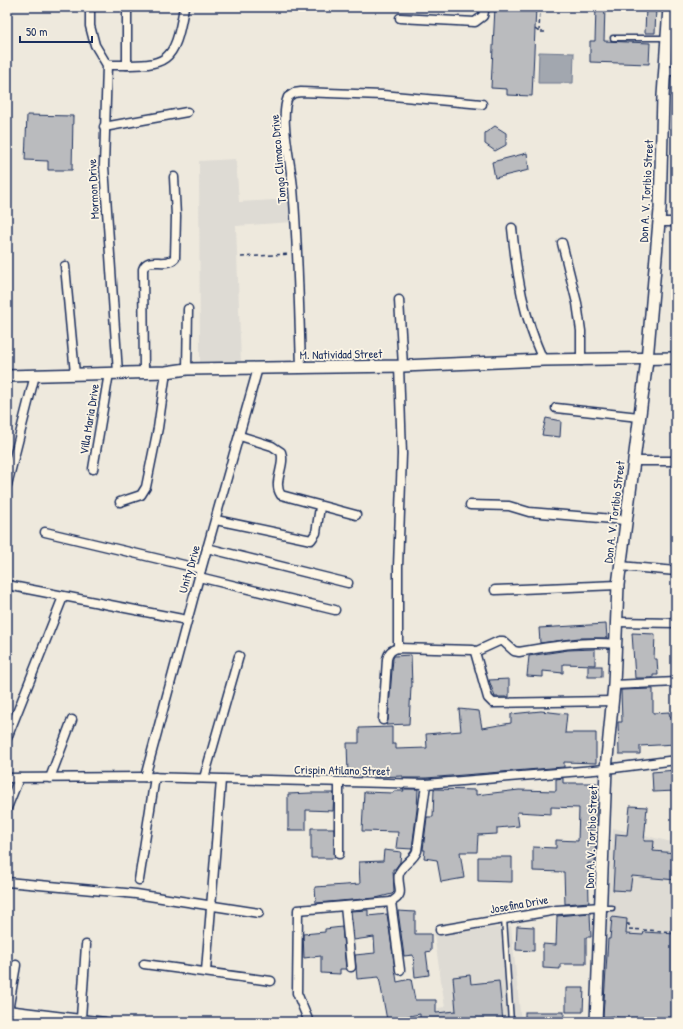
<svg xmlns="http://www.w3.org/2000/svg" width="683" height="1029" font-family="'Patrick Hand',sans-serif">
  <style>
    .built { fill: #dedbd4 }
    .water { fill: #a2a7af; stroke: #6c778f }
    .building { fill: #babbbe; stroke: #1b2f5e }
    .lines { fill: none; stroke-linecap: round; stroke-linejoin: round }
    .lane-casing { stroke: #1b2f5e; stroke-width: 7 }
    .street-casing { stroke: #1b2f5e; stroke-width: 11 }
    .secondary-casing { stroke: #1b2f5e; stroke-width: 14 }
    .path { stroke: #1b2f5e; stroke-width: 1.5; stroke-dasharray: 4 3; stroke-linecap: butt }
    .lane { stroke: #fcf5e5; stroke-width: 4 }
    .street { stroke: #fcf5e5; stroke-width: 8 }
    .secondary { stroke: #fcf5e5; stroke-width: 11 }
    .labels { text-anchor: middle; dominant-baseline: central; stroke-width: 3.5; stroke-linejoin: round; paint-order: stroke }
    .street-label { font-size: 12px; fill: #1b2f5e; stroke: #fcf5e5 }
  </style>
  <rect width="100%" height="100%" fill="#eee9dd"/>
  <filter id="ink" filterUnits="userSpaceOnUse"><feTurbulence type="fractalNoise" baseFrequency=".025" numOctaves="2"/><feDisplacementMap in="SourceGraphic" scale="8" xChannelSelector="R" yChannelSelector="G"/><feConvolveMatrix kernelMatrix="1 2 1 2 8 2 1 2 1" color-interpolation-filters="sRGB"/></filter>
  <g filter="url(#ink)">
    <g class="built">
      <polygon points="236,159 239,202 291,199 292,222 236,226 241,363 200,364 199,161"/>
      <polygon points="613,828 676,843 676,1022 598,1022"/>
      <polygon points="511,926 521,1022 438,1022 438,1008 445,1007 434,934"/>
    </g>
    <polygon class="water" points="539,52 574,53 573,83 538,83"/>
    <g class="building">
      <polygon points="495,7 536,7 532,96 507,95 507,89 491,88"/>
      <polygon points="596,7 605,7 604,41 650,43 649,64 590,62 590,41 595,41"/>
      <polygon points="646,7 656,7 655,33 645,33"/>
      <polygon points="27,115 73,116 72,170 48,170 48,161 25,160"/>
      <polygon points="495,126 506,133 506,145 495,151 485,144 485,133"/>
      <polygon points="527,153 529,170 495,178 492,162"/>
      <polygon points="546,418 561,421 560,437 542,435"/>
      <polygon points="606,624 607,638 579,638 540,643 539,628"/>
      <polygon points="632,633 655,634 654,659 657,659 658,675 653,675 653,678 635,678"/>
      <polygon points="595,649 595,665 563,664 563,673 543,671 543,677 527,676 529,656 568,650"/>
      <polygon points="411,655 412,687 411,687 409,724 386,725 388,720 393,658 394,656"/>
      <rect x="588" y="666" width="14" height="11"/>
      <polygon points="509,679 509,697 495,697 489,680"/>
      <polygon points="653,689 653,713 669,712 670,717 676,716 676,744 640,746 640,754 619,754 618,722 622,722 621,690"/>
      <polygon points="459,709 479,711 482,728 511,723 511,714 541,711 567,714 565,733 596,733 596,763 564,762 564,767 426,778 403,778 403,776 375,777 375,774 348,775 347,743 359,743 359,728 392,727 392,744 396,744 396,749 427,748 426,734 461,731"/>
      <polygon points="676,770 676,791 653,792 652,772"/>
      <polygon points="563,778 563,783 597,783 595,863 588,863 589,902 565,904 564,872 533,871 533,847 556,848 556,840 578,841 579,808 551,807 551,814 517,812 519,826 497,828 497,834 478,835 477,852 460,852 464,878 441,882 437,860 424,858 425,850 423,850 427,817 433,817 434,789 476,790 476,795 519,790 556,791 556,779"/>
      <polygon points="403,789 418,789 417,809 412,849 396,848 398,832 362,831 364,792 393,793 394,791 404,791"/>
      <polygon points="310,793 334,793 333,811 306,810 306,830 288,830 288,794"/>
      <polygon points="630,806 647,807 644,841 654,841 653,851 676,853 676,880 632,876 630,891 613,890 616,834 627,835"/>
      <polygon points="311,828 334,828 335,858 311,858"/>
      <polygon points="384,850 401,852 400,862 395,869 393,869 394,892 392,894 376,898 316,903 315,887 360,884 359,862 383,861"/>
      <polygon points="478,857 512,857 512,882 478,881"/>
      <polygon points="368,910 368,916 387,914 397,982 411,979 415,1000 436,1000 436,1013 456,1011 453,977 470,975 471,984 499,981 503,1022 420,1021 420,1014 387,1020 379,977 357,979 355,955 375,953 374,937 354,940 351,911"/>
      <polygon points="398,911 415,912 415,934 431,934 431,951 426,952 429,975 415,977 413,955 404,956"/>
      <polygon points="590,913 591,937 586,937 586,964 560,964 560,969 543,968 543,944 556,945 557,916"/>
      <polygon points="612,917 627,919 626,934 643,935 644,932 676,934 676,1022 628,1022 614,1016 603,1017 608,939 610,939"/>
      <polygon points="517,926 534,927 534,951 516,950"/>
      <polygon points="342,927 346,969 340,969 340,974 321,973 321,956 304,958 303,934 325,932 325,929"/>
      <polygon points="566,988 584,988 583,1012 566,1012"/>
      <rect x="525" y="1012" width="39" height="10"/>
    </g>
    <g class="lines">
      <g class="lane-casing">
        <g id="lane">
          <polyline points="613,38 667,38"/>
          <polyline points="602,908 612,908"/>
          <polyline points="504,919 511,1022"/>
        </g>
      </g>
      <g class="street-casing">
        <g id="street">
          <polyline points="90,7 90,26 95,45 107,65 104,166 118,373"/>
          <polyline points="400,18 475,22 483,16 485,7"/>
          <path d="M107 65C165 65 174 69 184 7"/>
          <polyline points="127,65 127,7"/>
          <polyline points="665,71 676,71"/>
          <polyline points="104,127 187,112"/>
          <polyline points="659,222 676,222"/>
          <path d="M512 228C517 277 523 315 543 360"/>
          <polyline points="562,243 577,303 581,331 581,361"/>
          <polyline points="65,266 75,374"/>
          <polyline points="399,300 403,366"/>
          <path d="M301 367C299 307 298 247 293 188 291 163 279 118 288 97L294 93 301 92 382 95 482 104"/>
          <polyline points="187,369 188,309"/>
          <path d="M144 372 143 269C148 255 166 268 175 258L176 216 174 177"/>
          <polyline points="556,408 639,417"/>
          <path d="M240 436 272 446 281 452C286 466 272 482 281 495L356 515"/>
          <polyline points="633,461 676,461"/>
          <polyline points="93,469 109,373"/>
          <polyline points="7,485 35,375"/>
          <polyline points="120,502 141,495 146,487 158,428 166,372"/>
          <polyline points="470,505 509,506 529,512 625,520"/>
          <polyline points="216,520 311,540 316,533 320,507"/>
          <polyline points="45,532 201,569"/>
          <polyline points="207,548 348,583"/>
          <polyline points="620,566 676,571"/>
          <polyline points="199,577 335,610"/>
          <polyline points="7,585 187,620"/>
          <polyline points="495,590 618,585"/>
          <polyline points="617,622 676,623"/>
          <polyline points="398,648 398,567 402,454 399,366"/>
          <path d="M475 652 499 641H503L514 651 519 652C551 646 583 641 616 644"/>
          <polyline points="614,685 676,682"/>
          <path d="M383 720 387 659C389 652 391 650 398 648L473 650 475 652 488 698 493 703 613 701"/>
          <polyline points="7,738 63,597"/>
          <polyline points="145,777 199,577 258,368"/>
          <polyline points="7,778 145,777 426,784 606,769 676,760"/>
          <polyline points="50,778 72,720"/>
          <polyline points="204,778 239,656"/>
          <polyline points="339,782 339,854"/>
          <polyline points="7,808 19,778"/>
          <polyline points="139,880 155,777"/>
          <polyline points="7,882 136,894 259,913"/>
          <polyline points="391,902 400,970"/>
          <polyline points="345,906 351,967"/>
          <polyline points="440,930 557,910 602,907"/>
          <polyline points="144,964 271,981"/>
          <polyline points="206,971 221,780"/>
          <polyline points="7,1010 105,1022"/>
          <polyline points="8,1011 16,965"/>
          <polyline points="81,1018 86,945"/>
          <path d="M309 1022 297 993 298 910 391 902C407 894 396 886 399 874 402 864 413 861 417 851L426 784"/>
        </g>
      </g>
      <g class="secondary-casing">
        <g id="secondary">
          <polyline points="7,376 166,372 187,369 403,366 543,360 676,358"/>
          <polyline points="596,1022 606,769 614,685 618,585 647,360 660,210 663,96 669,7"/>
        </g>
      </g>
      <g class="path">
        <polyline points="535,29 539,32 547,32"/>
        <polyline points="539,32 540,7"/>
        <polyline points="241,257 289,254"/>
        <polyline points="627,924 629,924 629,929 676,932"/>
      </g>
      <use href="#lane" class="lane"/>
      <use href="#street" class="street"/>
      <use href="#secondary" class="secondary"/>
    </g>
  </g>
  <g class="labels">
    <g class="street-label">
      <text transform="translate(278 159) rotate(-95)">Tongo Climaco Drive</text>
      <text transform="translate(93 189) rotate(-93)">Mormon Drive</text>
      <text transform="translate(646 191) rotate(-87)">Don A. V. Toribio Street</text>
      <text transform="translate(341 354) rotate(-1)">M. Natividad Street</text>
      <text transform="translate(89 419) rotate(-81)">Villa Maria Drive</text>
      <text transform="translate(614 512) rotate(-83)">Don A. V. Toribio Street</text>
      <text transform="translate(189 569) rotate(-74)">Unity Drive</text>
      <text transform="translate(342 770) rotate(1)">Crispin Atilano Street</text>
      <text transform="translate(591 837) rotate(-88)">Don A. V. Toribio Street</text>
      <text transform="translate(519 904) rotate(-10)">Josefina Drive</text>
    </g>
  </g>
  <rect width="683" height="1029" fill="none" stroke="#fcf5e5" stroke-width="24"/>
  <rect x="12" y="12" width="659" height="1005" fill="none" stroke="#1b2f5e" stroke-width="1.5" filter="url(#ink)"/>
  <path d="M20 36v6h72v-6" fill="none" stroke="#1b2f5e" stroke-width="2"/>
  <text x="26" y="36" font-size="12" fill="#1b2f5e" stroke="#fcf5e5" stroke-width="3" paint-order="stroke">50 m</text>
</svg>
